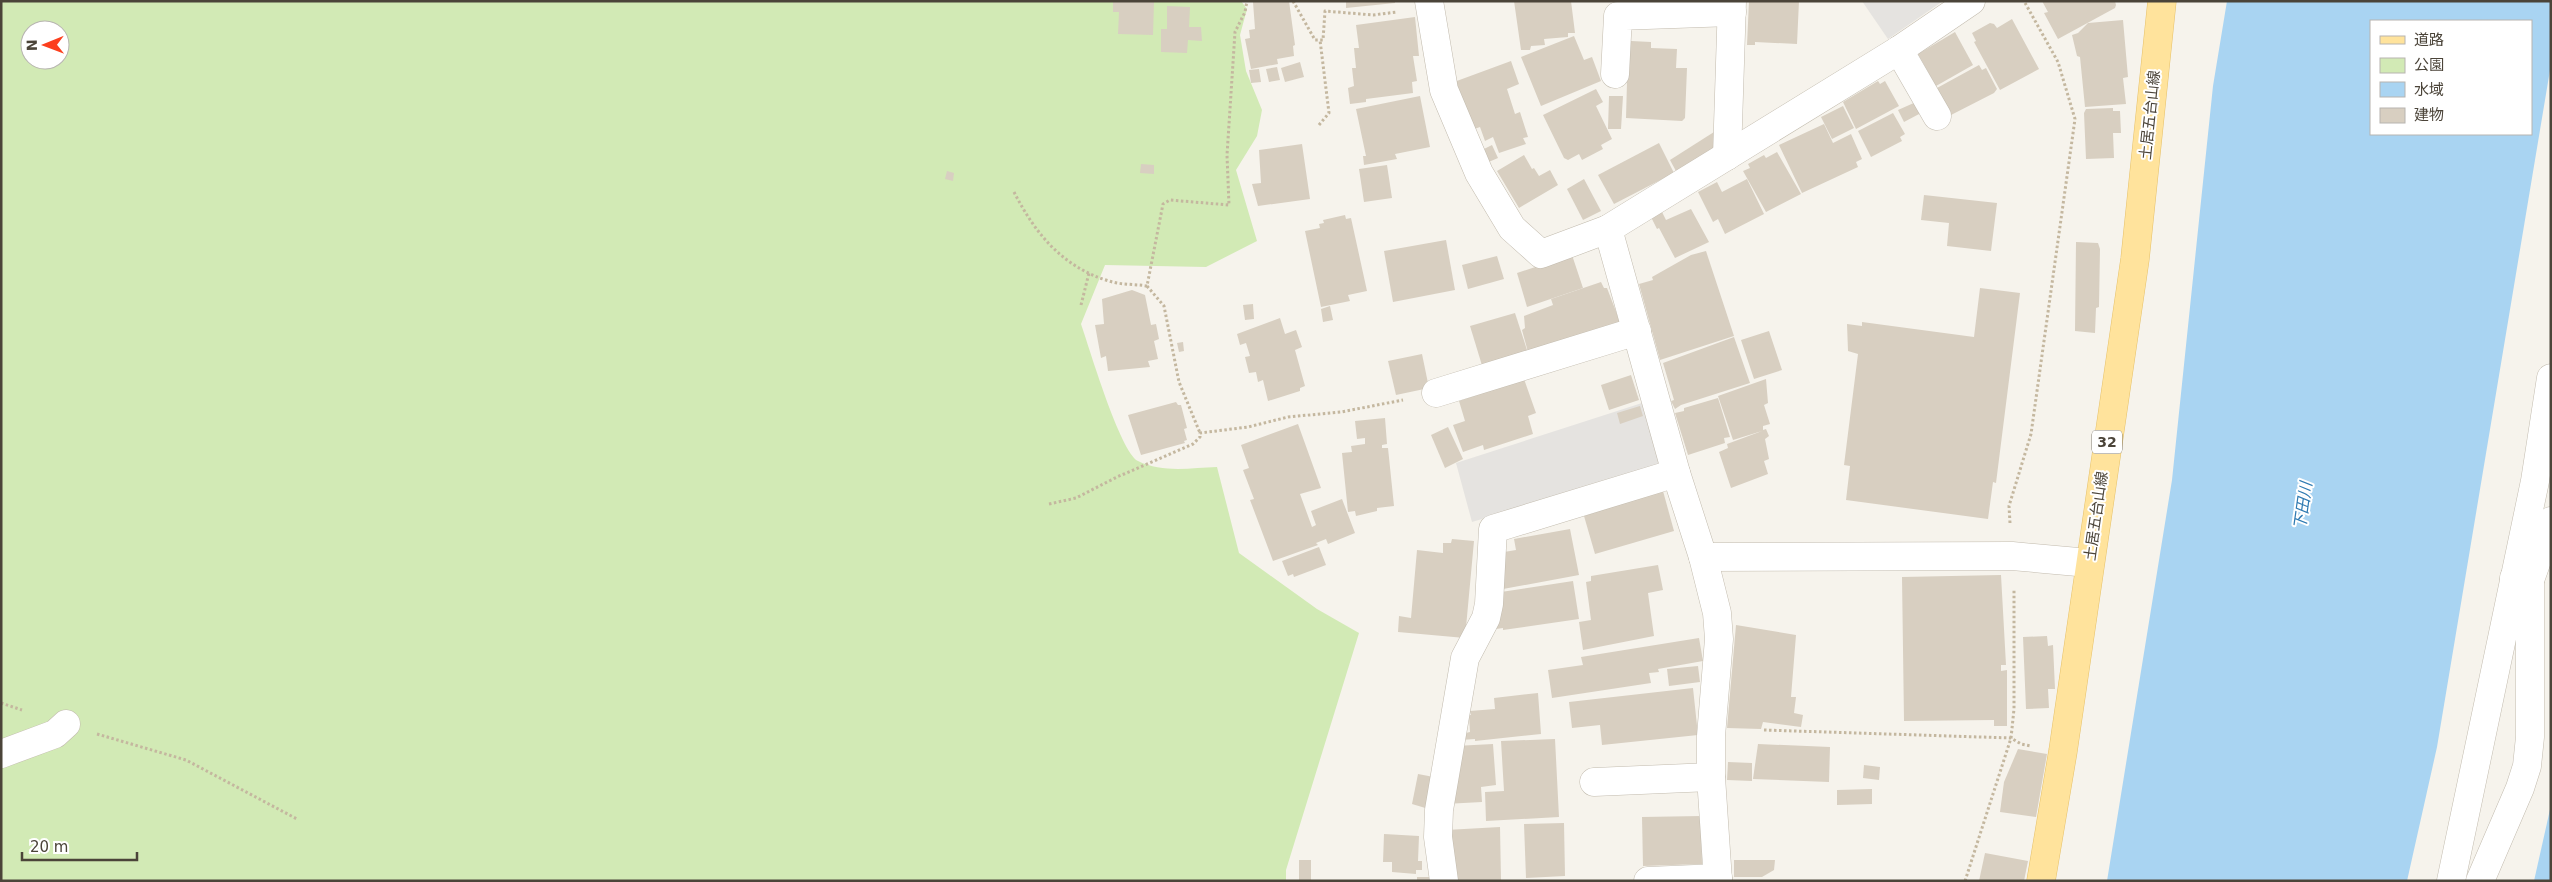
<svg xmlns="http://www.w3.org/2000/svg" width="2552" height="882" font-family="'DejaVu Sans','Noto Sans JP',sans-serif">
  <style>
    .green { fill: #d2eab5; fill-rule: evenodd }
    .parking { fill: #e5e3e0 }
    .water { fill: #a9d4f2; fill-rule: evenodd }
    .building { fill: #d8cfc1 }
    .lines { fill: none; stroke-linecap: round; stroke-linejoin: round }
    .minor-casing { stroke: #c2bbae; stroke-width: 29 }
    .primary-casing { stroke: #e6c16a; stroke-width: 29 }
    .path { stroke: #c4b79f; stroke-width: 3; stroke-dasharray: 2.5 2.5; stroke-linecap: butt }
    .minor { stroke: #fff; stroke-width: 28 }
    .primary { stroke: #ffe39c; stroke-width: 28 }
    .labels { text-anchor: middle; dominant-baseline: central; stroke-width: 4; stroke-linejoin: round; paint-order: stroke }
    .shield { fill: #fff; stroke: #817c74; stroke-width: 1 }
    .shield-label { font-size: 14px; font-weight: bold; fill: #4b4439 }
    .street-label { font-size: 15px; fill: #4b4439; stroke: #fff }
    .water-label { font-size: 16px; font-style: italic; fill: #2e7ab2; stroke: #fff }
  </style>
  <rect width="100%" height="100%" fill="#f6f3ec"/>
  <path class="green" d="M1 1H1241L1247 9 1240 35 1246 71 1262 110 1257 136 1236 170 1257 241 1206 267 1105 265 1081 324C1089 347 1120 452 1138 461 1162 473 1190 468 1217 467L1239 553 1317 609 1359 633 1286 870V881H1ZM30 30H60V60H30Z"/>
  <g class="parking">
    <polygon points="1862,1 1943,1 1888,39"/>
    <polygon points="1642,403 1662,465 1472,522 1456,463"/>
  </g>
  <g class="water">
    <path d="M2227 1H2551V64L2437 747 2407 881H2107L2172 480 2213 86ZM2371 21H2531V134H2371Z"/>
    <polygon points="2551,805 2551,881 2534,881"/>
  </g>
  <g class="building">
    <polygon points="1113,1 1154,2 1153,35 1118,34 1119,12 1113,12"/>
    <polygon points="1281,1 1289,1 1295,45 1293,46 1294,56 1277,59 1278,64 1251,69 1245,39 1250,38 1249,30 1255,29 1253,2"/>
    <polygon points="1346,1 1395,1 1395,3 1346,8"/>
    <polygon points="1514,1 1571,1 1575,33 1568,33 1568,37 1544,39 1545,45 1531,46 1530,50 1521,50"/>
    <polygon points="1749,1 1799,1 1797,44 1755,42 1755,45 1747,45"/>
    <polygon points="2042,1 2115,1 2116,5 2115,8 2058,39 2044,13 2048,12"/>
    <polygon points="1167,6 1190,7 1189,27 1201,27 1202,41 1188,40 1187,53 1161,52 1161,29 1167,29"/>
    <polygon points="1415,17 1419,56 1413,56 1417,81 1412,82 1413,93 1366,99 1366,102 1350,104 1348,88 1354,86 1352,68 1356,68 1354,48 1359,48 1356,25"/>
    <polygon points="2012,19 2039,69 2000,90 1974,42 1976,41 1972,33 1990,23 1994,24 1997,28"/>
    <polygon points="2123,20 2128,77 2123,78 2126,104 2085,107 2080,57 2077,56 2072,35 2078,33 2088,23"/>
    <polygon points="1955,32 1973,65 1936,86 1918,54"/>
    <polygon points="1574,36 1584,60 1592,57 1601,81 1541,106 1521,57"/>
    <polygon points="1631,41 1651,42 1651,48 1677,49 1676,68 1687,68 1685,118 1682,121 1626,118 1628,46"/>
    <polygon points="1511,61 1519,84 1507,89 1515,114 1520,112 1528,137 1523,138 1526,144 1499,153 1493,137 1485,141 1480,127 1469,131 1454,82"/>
    <polygon points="1300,62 1304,77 1285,82 1281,68"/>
    <polygon points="1979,65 1982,70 1986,68 1997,89 1994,93 1951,115 1937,88"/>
    <polygon points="1277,67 1280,80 1269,82 1266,69"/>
    <polygon points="1259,69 1261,82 1251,83 1249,70"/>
    <polygon points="1878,81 1880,84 1885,81 1899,106 1856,129 1843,102"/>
    <polygon points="1596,89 1603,102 1596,106 1612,139 1601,145 1603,149 1582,160 1579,154 1568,160 1564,158 1543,115"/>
    <polygon points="1420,96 1430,147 1395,154 1397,159 1364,165 1363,156 1366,156 1356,109"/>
    <polygon points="1609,96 1623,96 1621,129 1608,129"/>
    <polygon points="1916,102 1921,113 1904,122 1898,110"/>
    <polygon points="1843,106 1854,128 1832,139 1821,117"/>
    <polygon points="2113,108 2113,111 2120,111 2121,133 2113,133 2114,158 2086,159 2084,113 2086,109"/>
    <polygon points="1893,113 1905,134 1900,137 1902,141 1871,157 1858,131"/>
    <polygon points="1824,124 1833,143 1851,134 1862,159 1856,162 1858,167 1802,193 1779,145"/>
    <polygon points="1714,132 1717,149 1677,173 1670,160"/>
    <polygon points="1659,143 1674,173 1614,204 1598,175"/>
    <polygon points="1302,144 1310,199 1258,206 1252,184 1261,183 1259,150"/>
    <polygon points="1492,145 1498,158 1484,164 1478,152"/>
    <polygon points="1777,152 1801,194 1766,212 1743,171 1750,168 1748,164 1764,155 1766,158"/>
    <polygon points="1524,155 1532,169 1534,168 1539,176 1550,170 1558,185 1519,208 1497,171"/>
    <polygon points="1141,164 1154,165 1154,174 1140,173"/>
    <polygon points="1387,165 1392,198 1364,202 1359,169"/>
    <polygon points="947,171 954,173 953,181 945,179"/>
    <polygon points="1584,179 1601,211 1583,220 1567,189"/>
    <polygon points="1747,179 1764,214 1725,234 1718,219 1713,222 1698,192 1717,182 1722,192"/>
    <polygon points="1924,195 1997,203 1991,251 1947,246 1949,223 1921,220"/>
    <polygon points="1691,209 1709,242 1675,258 1659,228 1657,229 1651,217 1662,212 1666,220"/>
    <polygon points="1345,215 1346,219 1351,218 1367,291 1348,295 1350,301 1321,307 1305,231 1320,228 1319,224 1324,223 1323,220"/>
    <polygon points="1446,240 1455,290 1393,302 1384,251"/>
    <polygon points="2076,242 2098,243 2100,249 2099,307 2096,308 2095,333 2075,331"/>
    <polygon points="1706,251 1734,336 1660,360 1639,284 1653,280 1652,277 1691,255"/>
    <polygon points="1572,255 1583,288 1527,307 1517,273"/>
    <polygon points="1497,256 1504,279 1468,289 1462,265"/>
    <polygon points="1601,282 1604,288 1607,288 1620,322 1617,323 1618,328 1528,352 1522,330 1525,328 1524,316 1553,305 1551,299"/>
    <polygon points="1980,288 2020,293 1996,483 1993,482 1988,519 1846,500 1850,466 1844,465 1858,354 1848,351 1847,324 1862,326 1862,322 1974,337"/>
    <polygon points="1132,290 1145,295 1151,325 1156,324 1159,339 1154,341 1158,359 1148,361 1150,367 1108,371 1106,356 1101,358 1095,325 1104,324 1102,299"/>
    <polygon points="1253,304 1254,319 1245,320 1243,305"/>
    <polygon points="1330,306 1333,320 1323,322 1321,309"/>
    <polygon points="1515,313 1528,353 1484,372 1470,326"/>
    <polygon points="1280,318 1285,334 1296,330 1302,347 1295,350 1305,386 1300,388 1300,391 1268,401 1263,380 1258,382 1256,372 1249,373 1245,357 1250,356 1246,343 1240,345 1237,334"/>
    <polygon points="1769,331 1782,370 1754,379 1741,340"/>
    <polygon points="1734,337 1750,383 1681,405 1675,409 1671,401 1674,400 1663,363"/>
    <polygon points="1183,342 1184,351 1179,352 1177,343"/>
    <polygon points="1422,354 1429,388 1396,395 1388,361"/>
    <polygon points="1631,375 1639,400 1609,410 1601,385"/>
    <polygon points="1524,379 1536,413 1528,416 1533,434 1484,450 1483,445 1463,452 1453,425 1465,421 1459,401"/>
    <polygon points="1766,379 1768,403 1764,405 1770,424 1763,426 1763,430 1766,429 1769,436 1765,439 1769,459 1764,461 1768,474 1731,488 1719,452 1728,448 1727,444 1762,431 1733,440 1718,396"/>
    <polygon points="1718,398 1730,437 1724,438 1725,443 1688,455 1675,413 1684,411 1684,408"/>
    <polygon points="1176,402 1178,405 1181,405 1187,428 1184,429 1187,440 1184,441 1185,443 1141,455 1128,415"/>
    <polygon points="1640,406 1643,416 1620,424 1617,413"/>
    <polygon points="1385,418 1387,444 1382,445 1382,448 1388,448 1394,506 1377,508 1377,511 1356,516 1355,511 1348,512 1342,453 1352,452 1351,446 1365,444 1365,438 1357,439 1355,421"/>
    <polygon points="1298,424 1321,488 1300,494 1312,527 1316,525 1311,511 1342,499 1355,533 1328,544 1326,539 1316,543 1318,545 1273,561 1250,500 1254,499 1243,470 1249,468 1241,445"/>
    <polygon points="1448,427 1463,459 1445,468 1431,435"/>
    <polygon points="1663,491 1674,531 1595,554 1584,516"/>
    <polygon points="1570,529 1579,575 1503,589 1498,561 1505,560 1504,552 1516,550 1514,539"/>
    <polygon points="1452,539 1474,541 1465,638 1398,632 1399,616 1411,618 1417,550 1443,553 1443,543 1451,543"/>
    <polygon points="1319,547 1326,565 1294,577 1293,574 1288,576 1282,561"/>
    <polygon points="1658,565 1663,590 1648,593 1654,636 1583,650 1579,622 1591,620 1586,582 1591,581 1591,576"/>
    <polygon points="2001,575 2006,665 2001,665 2001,671 2007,670 2007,726 1994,726 1994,720 1904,721 1902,577"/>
    <polygon points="1573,581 1579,619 1503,630 1503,628 1496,629 1492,609 1501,592"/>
    <polygon points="1736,625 1796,635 1791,697 1796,697 1794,713 1803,715 1801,727 1763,722 1761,729 1727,728"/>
    <polygon points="2047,636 2048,646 2053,645 2055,689 2048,689 2049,708 2026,709 2023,637"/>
    <polygon points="1699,638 1703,661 1658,669 1659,672 1649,673 1651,683 1552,698 1548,670 1583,665 1581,657"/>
    <polygon points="1698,666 1700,682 1669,686 1667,669"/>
    <polygon points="1693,688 1698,735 1602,745 1600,725 1572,728 1569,702"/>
    <polygon points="1538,693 1541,734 1475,741 1475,739 1460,740 1461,734 1470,732 1469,715 1471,715 1470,711 1495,709 1494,698"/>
    <polygon points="1555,739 1559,817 1486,821 1485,792 1504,791 1501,741"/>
    <polygon points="1493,744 1496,785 1481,787 1482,802 1445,804 1455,746"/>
    <polygon points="1758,744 1830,747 1829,782 1753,779"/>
    <polygon points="2018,749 2047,754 2036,817 2000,812 2004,782"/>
    <polygon points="1728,762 1752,763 1752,781 1727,780"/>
    <polygon points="1864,765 1880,767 1879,780 1863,778"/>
    <polygon points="1418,774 1439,778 1432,810 1412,804"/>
    <polygon points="1872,789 1872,804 1837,805 1837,790"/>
    <polygon points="1701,816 1702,864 1643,866 1642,817"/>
    <polygon points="1564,823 1565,876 1526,878 1524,824"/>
    <polygon points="1500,827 1501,880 1450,881 1446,830"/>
    <polygon points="1384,834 1419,836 1418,861 1422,861 1422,870 1416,870 1416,874 1392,872 1392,862 1383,862"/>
    <polygon points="1985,853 2028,861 2024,881 1979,881"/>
    <rect x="1299" y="860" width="12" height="20"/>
    <polygon points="1734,860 1775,860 1774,870 1762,877 1734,877"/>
    <rect x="1417" y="877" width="14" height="4"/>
  </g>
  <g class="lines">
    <g class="minor-casing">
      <g id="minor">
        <polyline points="1429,1 1444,90 1479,173 1512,228 1541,254 1608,229"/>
        <polyline points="1899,50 1937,116"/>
        <polyline points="1615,74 1618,16 1732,12"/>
        <polyline points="1727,156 1732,1"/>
        <polyline points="1436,393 1637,331"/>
        <polyline points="1703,557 2012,556 2089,563"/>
        <polyline points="2514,578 2530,580 2551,521"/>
        <polyline points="1,754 55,734 66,724"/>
        <polyline points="1594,782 1711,777"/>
        <polyline points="1444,881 1438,837 1439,810 1465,658 1486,618 1489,604 1493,529 1676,473"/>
        <polyline points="1648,881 1718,878"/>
        <polyline points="1718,881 1711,777 1711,736 1719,639 1717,613 1703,557 1676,473 1608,229 1899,50 1971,1"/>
        <polyline points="2451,881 2535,481 2551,378"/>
        <polyline points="2480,881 2520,788 2527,766 2530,737 2530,580"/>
      </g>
    </g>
    <g class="primary-casing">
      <polyline id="primary" points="2041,881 2063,751 2135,259 2162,1"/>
    </g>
    <g class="path">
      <polyline points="1293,1 1315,40 1323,40 1325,11 1373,15 1397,12"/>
      <polyline points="1319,125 1329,113 1320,40"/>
      <path d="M1014 192C1035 233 1062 267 1109 281 1121 285 1135 284 1147 286L1163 204 1170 200 1229 205 1227 155 1235 32 1245 12 1247 1"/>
      <polyline points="1147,286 1164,306 1179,382 1200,433"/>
      <polyline points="1081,305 1089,273"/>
      <polyline points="1049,504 1076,498 1117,477 1193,444 1200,437 1200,433 1248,427 1288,417 1341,412 1403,400"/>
      <polyline points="2010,523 2009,506 2031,434 2075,119 2058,62 2024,1"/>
      <polyline points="1,703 22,710"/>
      <polyline points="1764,730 2011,738 2021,744 2031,746"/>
      <polyline points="97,734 186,760 297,819"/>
      <polyline points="1965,881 2011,738 2014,709 2014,589"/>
    </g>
    <use href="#minor" class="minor"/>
    <use href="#primary" class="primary"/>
  </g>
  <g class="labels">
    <rect class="shield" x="2092" y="430.5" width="30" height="23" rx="4"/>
    <g class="shield-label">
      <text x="2107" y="442">32</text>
    </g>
    <g class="street-label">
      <text transform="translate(2150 115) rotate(-84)">土居五台山線</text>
      <text transform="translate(2096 516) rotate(-82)">土居五台山線</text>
    </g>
    <g class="water-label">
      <text transform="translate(2303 506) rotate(-82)">下田川</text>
    </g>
  </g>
  <rect width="2552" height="882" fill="none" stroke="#4b4439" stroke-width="5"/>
  <rect x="2370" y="20" width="162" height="115" fill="#ffffff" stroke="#b7b4b0"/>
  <rect x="2380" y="36" width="25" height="8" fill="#ffe39c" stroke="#b7b4b0"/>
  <text x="2414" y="45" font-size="15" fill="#4b4439">道路</text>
  <rect x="2380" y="58" width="25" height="15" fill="#d2eab5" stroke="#b7b4b0"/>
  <text x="2414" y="70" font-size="15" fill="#4b4439">公園</text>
  <rect x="2380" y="82" width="25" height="15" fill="#a9d4f2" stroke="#b7b4b0"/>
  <text x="2414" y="95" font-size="15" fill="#4b4439">水域</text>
  <rect x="2380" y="108" width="25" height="15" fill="#d8cfc1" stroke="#b7b4b0"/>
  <text x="2414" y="120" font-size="15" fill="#4b4439">建物</text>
  <g transform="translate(45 45) rotate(269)"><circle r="24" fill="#ffffff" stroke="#b7b4b0"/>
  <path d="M0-4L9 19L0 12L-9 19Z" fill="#fc3f1d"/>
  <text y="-8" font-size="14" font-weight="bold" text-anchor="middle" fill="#4b4439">N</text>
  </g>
  <path d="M22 852v8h115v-8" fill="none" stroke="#4b4439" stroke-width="2.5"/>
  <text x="30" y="852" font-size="15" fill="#4b4439" stroke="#ffffff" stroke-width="4" paint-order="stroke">20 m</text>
</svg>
